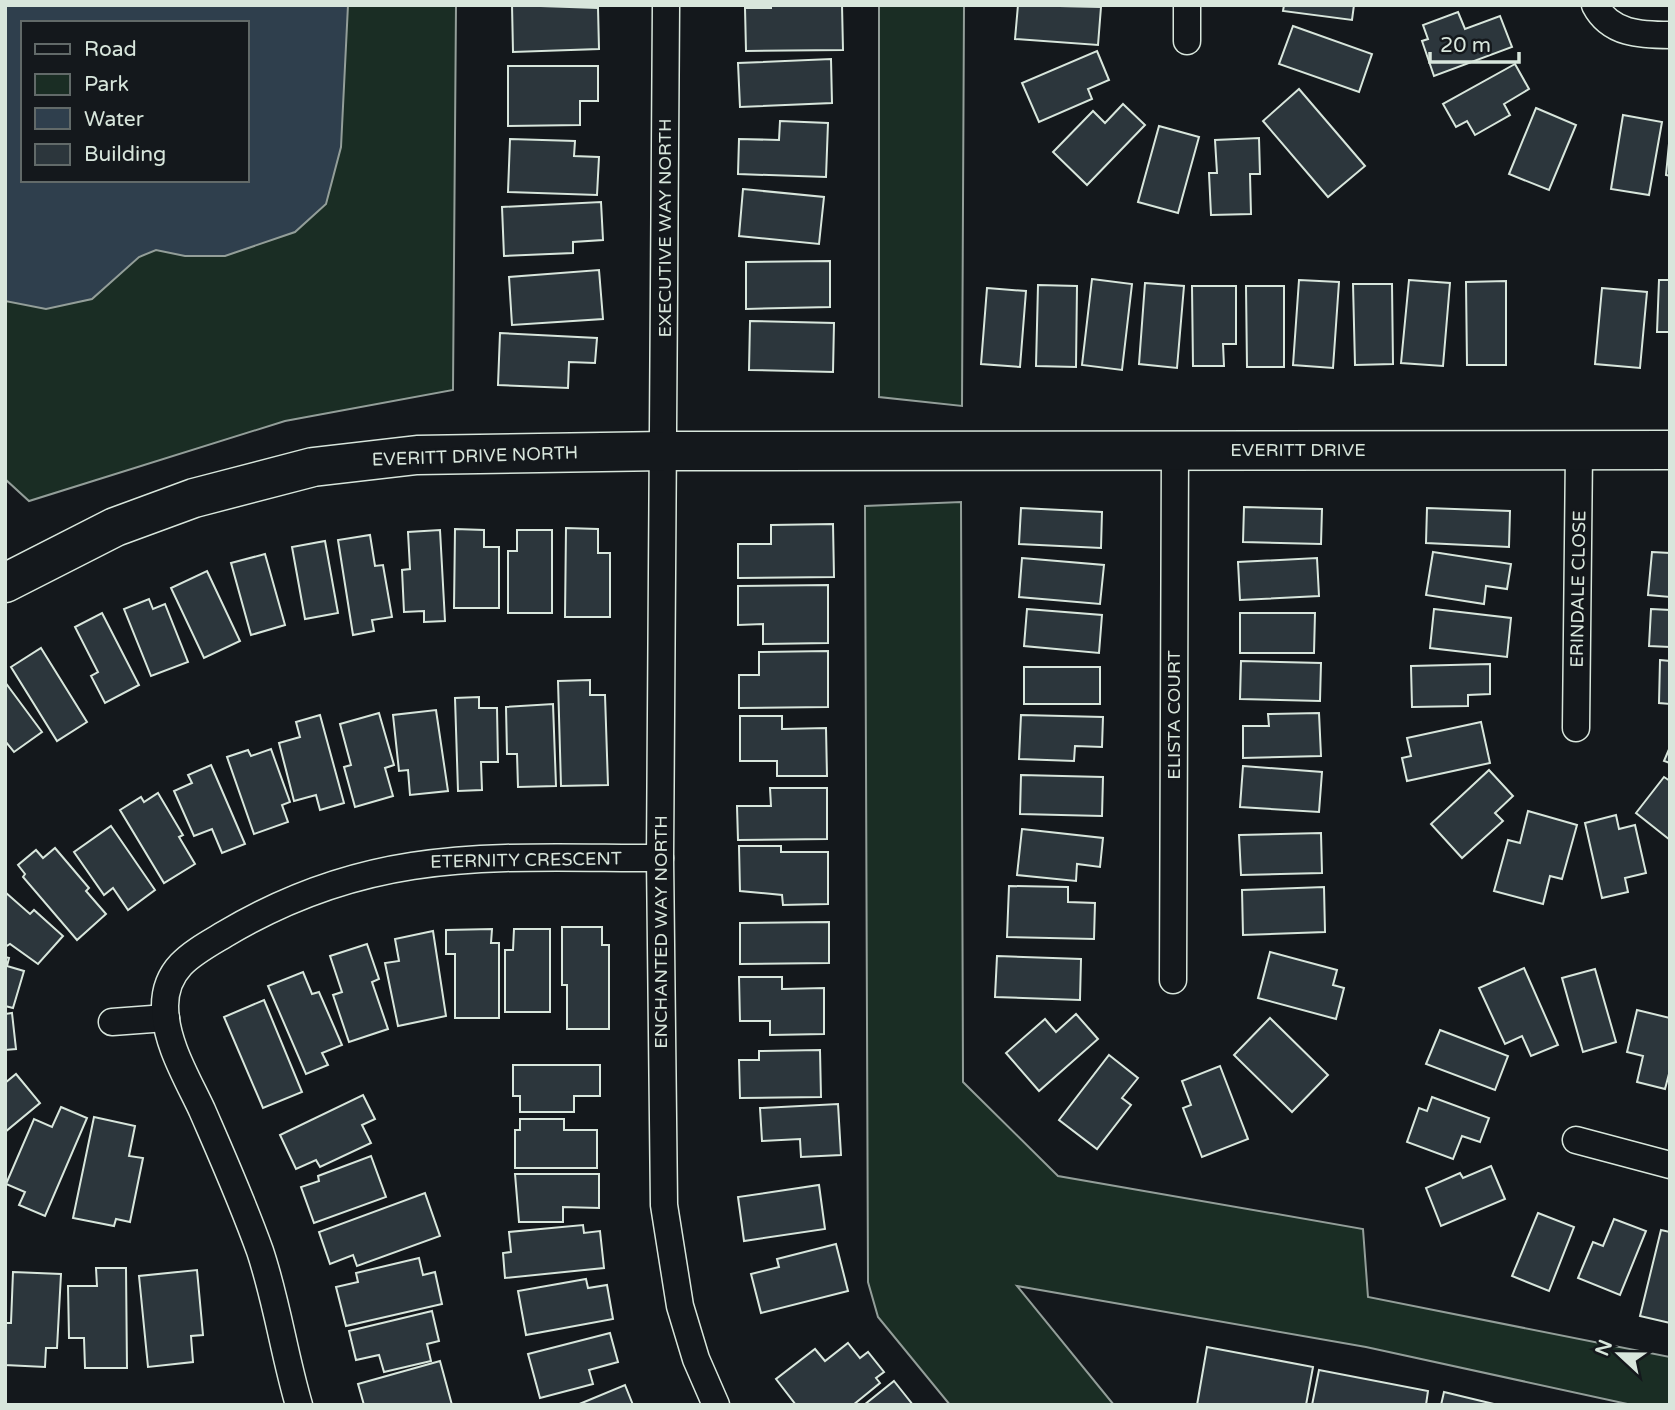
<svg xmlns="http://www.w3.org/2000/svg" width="1675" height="1410" font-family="'Varela Round',sans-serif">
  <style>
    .green { fill: #1a2d24; stroke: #939e99; stroke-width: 2; fill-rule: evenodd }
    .water { fill: #2f3f4d; stroke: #939e99; stroke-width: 2; fill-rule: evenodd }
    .building { fill: #2c363c; stroke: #d8e6dc; stroke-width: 2 }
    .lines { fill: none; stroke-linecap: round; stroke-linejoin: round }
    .street-casing { stroke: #d8e6dc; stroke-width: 29 }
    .secondary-casing { stroke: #d8e6dc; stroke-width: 41 }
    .street { stroke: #14181c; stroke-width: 26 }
    .secondary { stroke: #14181c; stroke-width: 38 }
    .labels { text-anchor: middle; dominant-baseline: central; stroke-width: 5; stroke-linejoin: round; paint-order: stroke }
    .street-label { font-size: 18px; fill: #d8e6dc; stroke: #14181c }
  </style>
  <rect width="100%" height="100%" fill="#14181c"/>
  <g class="green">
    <path d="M5 5H456L453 390 285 421 29 501 5 479ZM23 23H247V180H23Z"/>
    <polygon points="879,5 964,5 962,406 879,397"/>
    <polygon points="961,502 963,1082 1058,1176 1363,1229 1368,1297 1670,1357 1670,1405 1632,1405 1366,1347 1017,1286 1114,1405 950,1405 878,1317 868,1282 865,506"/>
  </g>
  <path class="water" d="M5 5H348L341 147 326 204 295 232 225 256H185L156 250 139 257 92 299 46 309 5 301ZM23 23H247V180H23Z"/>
  <g class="building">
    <polygon points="512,5 598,8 599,49 513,52"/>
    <polygon points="771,5 842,5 843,50 746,51 745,8 771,8"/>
    <polygon points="1018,5 1101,7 1098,45 1015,39"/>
    <polygon points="1284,5 1354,5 1352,20 1283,11"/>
    <polygon points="1458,12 1465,29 1500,16 1512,47 1434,76 1422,41 1428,39 1423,25"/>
    <polygon points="1293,26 1372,54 1359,92 1279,64"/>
    <polygon points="1097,51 1109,80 1088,89 1092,99 1039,122 1022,83"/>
    <polygon points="831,59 832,103 740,107 738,63"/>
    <polygon points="1515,64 1529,89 1504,104 1510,115 1475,135 1467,121 1456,127 1443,104"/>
    <polygon points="508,66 598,66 598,101 580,101 580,125 508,126"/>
    <polygon points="1299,89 1365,166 1328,197 1263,121"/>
    <polygon points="1123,104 1145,125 1087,185 1053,152 1093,111 1105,123"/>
    <polygon points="1536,108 1576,125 1549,190 1509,174"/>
    <polygon points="1623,115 1662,122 1649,195 1611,189"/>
    <polygon points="780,121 828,123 826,177 738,174 739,139 779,140"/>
    <polygon points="1159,126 1199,137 1178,213 1138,202"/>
    <polygon points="1670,133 1670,176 1666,175"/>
    <polygon points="1259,138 1260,174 1250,174 1251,214 1211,215 1209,173 1217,173 1215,140"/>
    <polygon points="510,139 575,141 574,156 599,157 597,195 508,192"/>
    <polygon points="743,189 824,197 819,244 739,236"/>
    <polygon points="601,202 603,240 573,242 573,253 504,256 502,207"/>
    <polygon points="830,261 830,307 746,309 746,262"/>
    <polygon points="599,270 603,319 512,325 509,277"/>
    <polygon points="1092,279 1132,284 1122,370 1082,365"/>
    <polygon points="1299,280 1339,282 1333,368 1293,365"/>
    <polygon points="1409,280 1450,283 1443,366 1401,363"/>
    <polygon points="1659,280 1670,280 1670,332 1657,332"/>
    <polygon points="1506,281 1506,365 1467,365 1466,282"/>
    <polygon points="1145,283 1184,286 1177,368 1139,364"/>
    <polygon points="1353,284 1392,284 1393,364 1355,365"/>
    <polygon points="1038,285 1077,286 1076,367 1036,366"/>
    <polygon points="1192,286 1236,286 1236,344 1223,344 1224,366 1193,366"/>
    <polygon points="1246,286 1284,286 1284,367 1247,367"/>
    <polygon points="987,288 1026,291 1020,367 981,364"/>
    <polygon points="1602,288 1647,292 1640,368 1595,364"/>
    <polygon points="750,321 834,323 833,372 749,370"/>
    <polygon points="500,333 597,338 595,363 569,362 568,388 498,385"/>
    <polygon points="1244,507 1322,509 1321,544 1243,542"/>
    <polygon points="1021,508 1102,512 1101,548 1019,544"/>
    <polygon points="1427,508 1510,511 1509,547 1426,543"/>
    <polygon points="833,524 834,577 738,578 738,544 771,544 771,525"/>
    <polygon points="566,528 598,529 598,553 610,553 610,617 565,617"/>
    <polygon points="455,529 484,530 484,547 499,547 499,608 454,608"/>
    <polygon points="440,530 445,621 424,622 424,611 404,612 402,570 410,569 408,532"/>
    <polygon points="517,530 552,530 552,613 508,613 508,551 517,551"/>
    <polygon points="370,535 375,566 383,565 392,617 372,620 374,631 353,635 338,540"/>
    <polygon points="325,541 338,613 305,619 292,547"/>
    <polygon points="1433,552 1511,564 1507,589 1486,586 1484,604 1426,595"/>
    <polygon points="1652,552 1670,553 1670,597 1648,595"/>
    <polygon points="265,554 285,625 251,635 231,563"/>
    <polygon points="1022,558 1104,565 1100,604 1019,597"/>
    <polygon points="1317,558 1319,596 1240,600 1238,562"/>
    <polygon points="207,571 240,641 204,658 171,588"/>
    <polygon points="828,585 828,643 763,644 763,624 738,625 738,586"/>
    <polygon points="149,599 153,609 165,604 188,662 151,676 124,609"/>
    <polygon points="1027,609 1102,615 1099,653 1024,646"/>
    <polygon points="1434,609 1511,618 1507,657 1430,648"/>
    <polygon points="1651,609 1670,610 1670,647 1649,646"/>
    <polygon points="102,613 139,685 105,703 91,676 98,672 75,627"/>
    <polygon points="1240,613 1315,613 1314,653 1240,653"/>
    <polygon points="41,648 87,722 57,741 11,667"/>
    <polygon points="828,651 828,707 739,708 739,675 759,675 759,652"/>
    <polygon points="1660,660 1670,661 1670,704 1659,703"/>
    <polygon points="1241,661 1321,663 1320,701 1240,699"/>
    <polygon points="1490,664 1490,694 1468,695 1468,706 1412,707 1411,666"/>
    <rect x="1024" y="667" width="76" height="37"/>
    <polygon points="590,680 590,695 605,695 608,785 561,786 558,681"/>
    <polygon points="5,682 42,732 14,752 5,741"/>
    <polygon points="479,697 479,708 497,708 498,762 481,762 482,790 458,791 455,698"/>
    <polygon points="553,704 556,786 518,787 517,754 507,754 506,707"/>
    <polygon points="436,710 448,791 410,795 408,770 399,771 393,715"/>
    <polygon points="379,713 394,765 385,768 393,796 355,807 344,767 351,765 340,724"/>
    <polygon points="1319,713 1321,756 1243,758 1243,726 1269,726 1268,714"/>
    <polygon points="320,715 344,803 320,810 316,795 294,801 279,743 300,737 296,722"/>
    <polygon points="1021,715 1103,717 1102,747 1075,746 1074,761 1019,759"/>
    <polygon points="740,716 782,716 782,729 826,728 827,776 777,776 777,761 740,761"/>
    <polygon points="1481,722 1490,763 1407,781 1402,758 1411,756 1407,738"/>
    <polygon points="1670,747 1670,763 1664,761"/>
    <polygon points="271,749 290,802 282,805 288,822 254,834 227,757 248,750 251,756"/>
    <polygon points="211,765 245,844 222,853 212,829 194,836 174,791 192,783 188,775"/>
    <polygon points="1243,766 1322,772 1319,812 1240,807"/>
    <polygon points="1489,770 1513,796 1495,813 1503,821 1462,858 1431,824"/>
    <polygon points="1021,775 1103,777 1102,816 1020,814"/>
    <polygon points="1664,777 1670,781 1670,840 1636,813"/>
    <polygon points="770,788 827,788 827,839 738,840 737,806 771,806"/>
    <polygon points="158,793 183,835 179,837 195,864 164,883 120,810 141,797 144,802"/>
    <polygon points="1528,811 1577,825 1562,879 1550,876 1543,904 1494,891 1508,840 1520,843"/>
    <polygon points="1616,815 1619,829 1635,825 1646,873 1625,878 1628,892 1602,898 1585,823"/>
    <polygon points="111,826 155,890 128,910 113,888 104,895 74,852"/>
    <polygon points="1022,829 1103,838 1100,867 1077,864 1076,881 1017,875"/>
    <polygon points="1321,833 1322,873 1241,875 1239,835"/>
    <polygon points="739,846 781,846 781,852 828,852 828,904 783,905 782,895 740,891"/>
    <polygon points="55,848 89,888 86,891 106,914 77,940 23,877 25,874 18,865 36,850 43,858"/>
    <polygon points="1009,886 1068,887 1068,902 1095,903 1094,939 1007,937"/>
    <polygon points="1324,887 1325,932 1243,935 1242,890"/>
    <polygon points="5,892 30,914 34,910 63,936 38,964 10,944 5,947"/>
    <polygon points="829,922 829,963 740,964 740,923"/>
    <polygon points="562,927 602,927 602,945 609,945 609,1029 567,1029 567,985 562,985"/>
    <polygon points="492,929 491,943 499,943 499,1018 455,1018 455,954 446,954 446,930"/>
    <polygon points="514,929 550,929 550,1012 505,1012 505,950 513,950"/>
    <polygon points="433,931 446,1016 398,1026 385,963 399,961 395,939"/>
    <polygon points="367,944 379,979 372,982 388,1029 349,1042 333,995 342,992 330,956"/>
    <polygon points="1270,952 1337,970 1333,985 1344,988 1336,1019 1258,998"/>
    <polygon points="997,956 1081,959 1080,1000 995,997"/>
    <polygon points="5,957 9,958 7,966 24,971 13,1008 5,1006"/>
    <polygon points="1524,968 1558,1045 1531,1056 1522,1036 1505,1044 1479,988"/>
    <polygon points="1595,969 1616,1042 1583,1052 1562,978"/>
    <polygon points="303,972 312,994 319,992 342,1045 322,1053 328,1065 306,1074 268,986"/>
    <polygon points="739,977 782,977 782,989 824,988 824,1034 770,1035 770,1021 740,1021"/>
    <polygon points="264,1000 302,1092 263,1108 224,1017"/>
    <polygon points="1637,1010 1670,1018 1670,1070 1665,1089 1637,1082 1643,1056 1627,1052"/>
    <polygon points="12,1013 16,1049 5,1050 5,1014"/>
    <polygon points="1076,1014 1098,1039 1039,1091 1006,1053 1045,1019 1056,1032"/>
    <polygon points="1270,1018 1328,1075 1292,1112 1234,1055"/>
    <polygon points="1440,1030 1508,1056 1495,1090 1426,1064"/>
    <polygon points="820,1050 821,1097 740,1098 739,1060 759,1060 759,1051"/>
    <polygon points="1109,1055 1138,1078 1122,1098 1131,1105 1097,1149 1059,1120"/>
    <polygon points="513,1065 600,1065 600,1096 574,1096 574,1112 520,1112 520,1096 513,1096"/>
    <polygon points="1220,1066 1248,1139 1202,1157 1183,1108 1191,1105 1182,1081"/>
    <polygon points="16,1074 40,1103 5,1132 5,1083"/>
    <polygon points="363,1095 375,1119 362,1125 371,1143 320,1167 316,1160 296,1169 280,1135"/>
    <polygon points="1432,1097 1489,1118 1480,1142 1462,1136 1453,1159 1407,1142 1419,1108 1427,1111"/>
    <polygon points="838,1104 841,1155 801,1157 800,1139 762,1141 760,1108"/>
    <polygon points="61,1107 87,1118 45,1216 19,1205 25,1192 6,1184 34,1119 52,1127"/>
    <polygon points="94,1117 135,1126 129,1156 143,1158 130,1222 116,1219 114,1226 73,1218"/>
    <polygon points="520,1119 564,1119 564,1130 597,1130 597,1168 515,1168 515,1130 520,1130"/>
    <polygon points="371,1156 386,1197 314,1223 301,1187 319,1181 318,1176"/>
    <polygon points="1491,1166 1505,1199 1441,1226 1426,1188 1460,1173 1463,1178"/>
    <polygon points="515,1174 599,1174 599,1208 563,1207 563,1222 519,1222"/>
    <polygon points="819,1185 825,1229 744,1241 738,1197"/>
    <polygon points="425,1193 440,1236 357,1266 353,1255 330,1264 319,1232"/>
    <polygon points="1538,1213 1574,1227 1549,1291 1512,1276"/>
    <polygon points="1614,1219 1646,1231 1620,1295 1578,1278 1593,1242 1603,1246"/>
    <polygon points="583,1225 584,1233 600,1231 604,1268 505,1278 503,1253 511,1252 509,1232"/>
    <polygon points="1661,1230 1670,1232 1670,1323 1640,1316"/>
    <polygon points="836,1244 848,1291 761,1313 751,1274 779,1267 777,1259"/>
    <polygon points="419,1258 423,1275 435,1272 442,1304 346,1326 336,1287 358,1282 356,1273"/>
    <polygon points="96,1268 126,1268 127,1368 85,1368 84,1338 69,1338 68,1286 97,1286"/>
    <polygon points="197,1270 203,1335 191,1336 193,1362 148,1367 139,1276"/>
    <polygon points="13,1272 61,1274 57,1348 46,1348 45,1367 5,1365 5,1323 11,1323"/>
    <polygon points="586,1279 588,1288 607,1285 613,1319 526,1335 518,1291"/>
    <polygon points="432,1311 439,1341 427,1344 431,1361 384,1372 379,1355 356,1360 349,1331"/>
    <polygon points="610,1333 618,1362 589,1370 593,1384 540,1398 528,1354"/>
    <polygon points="848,1343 860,1358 868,1352 884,1372 876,1378 880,1383 853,1405 796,1405 776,1379 815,1349 825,1361"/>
    <polygon points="1207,1347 1313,1367 1306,1405 1197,1405"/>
    <polygon points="440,1361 452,1405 364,1405 358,1384"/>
    <polygon points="1319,1370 1428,1391 1426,1405 1312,1405"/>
    <polygon points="894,1381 913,1405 864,1405"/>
    <polygon points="625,1385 633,1405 577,1405"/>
    <polygon points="1444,1392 1498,1405 1441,1405"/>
  </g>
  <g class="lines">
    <g class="street-casing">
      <g id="street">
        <polyline points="666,5 660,858 664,1205 680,1306 696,1359 716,1405"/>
        <path d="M1595 5C1610 34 1641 35 1670 35"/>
        <polyline points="1187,41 1187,5"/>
        <polyline points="1576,728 1579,451"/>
        <polyline points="1173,980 1175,449"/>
        <polyline points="112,1022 166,1018"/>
        <polyline points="1576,1140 1670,1165"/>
        <path d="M299 1405C284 1354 277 1302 260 1251 243 1203 222 1156 202 1110 187 1078 165 1042 165 1006 165 966 195 952 225 934 374 845 496 858 660 858"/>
      </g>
    </g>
    <g class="secondary-casing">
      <polyline id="secondary" points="5,583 115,527 194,498 313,467 417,455 664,451 1670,450"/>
    </g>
    <use href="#street" class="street"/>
    <use href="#secondary" class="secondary"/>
  </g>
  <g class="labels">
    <g class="street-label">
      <text transform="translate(665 228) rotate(-90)">EXECUTIVE WAY NORTH</text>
      <text x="1298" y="450">EVERITT DRIVE</text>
      <text transform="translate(475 456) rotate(-2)">EVERITT DRIVE NORTH</text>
      <text transform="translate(1578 589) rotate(-89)">ERINDALE CLOSE</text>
      <text transform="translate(1174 715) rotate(-90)">ELISTA COURT</text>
      <text transform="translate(526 860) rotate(-1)">ETERNITY CRESCENT</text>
      <text transform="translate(661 932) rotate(-90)">ENCHANTED WAY NORTH</text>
    </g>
  </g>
  <rect width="1675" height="1410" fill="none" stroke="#d8e6dc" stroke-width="14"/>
  <rect x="21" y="21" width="228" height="161" fill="#14181c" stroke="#626a69" stroke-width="2"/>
  <rect x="35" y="44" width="35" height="10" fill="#14181c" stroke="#626a69" stroke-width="2"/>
  <text x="84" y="56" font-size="21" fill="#d8e6dc">Road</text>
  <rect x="35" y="74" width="35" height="21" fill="#1a2d24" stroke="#626a69" stroke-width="2"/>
  <text x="84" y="91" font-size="21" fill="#d8e6dc">Park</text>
  <rect x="35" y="108" width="35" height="21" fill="#2f3f4d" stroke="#626a69" stroke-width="2"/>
  <text x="84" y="126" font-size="21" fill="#d8e6dc">Water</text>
  <rect x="35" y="144" width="35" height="21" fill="#2c363c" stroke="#626a69" stroke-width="2"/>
  <text x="84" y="161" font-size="21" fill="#d8e6dc">Building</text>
  <g transform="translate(1619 1354) rotate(292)" stroke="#14181c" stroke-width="5" paint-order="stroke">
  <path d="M0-5L12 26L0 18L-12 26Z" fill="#d8e6dc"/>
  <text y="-10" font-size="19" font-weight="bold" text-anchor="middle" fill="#d8e6dc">N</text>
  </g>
  <path d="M1430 52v10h89v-10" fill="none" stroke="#d8e6dc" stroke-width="3.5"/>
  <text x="1440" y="52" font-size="21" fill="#d8e6dc" stroke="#14181c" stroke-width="5" paint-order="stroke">20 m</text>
</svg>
